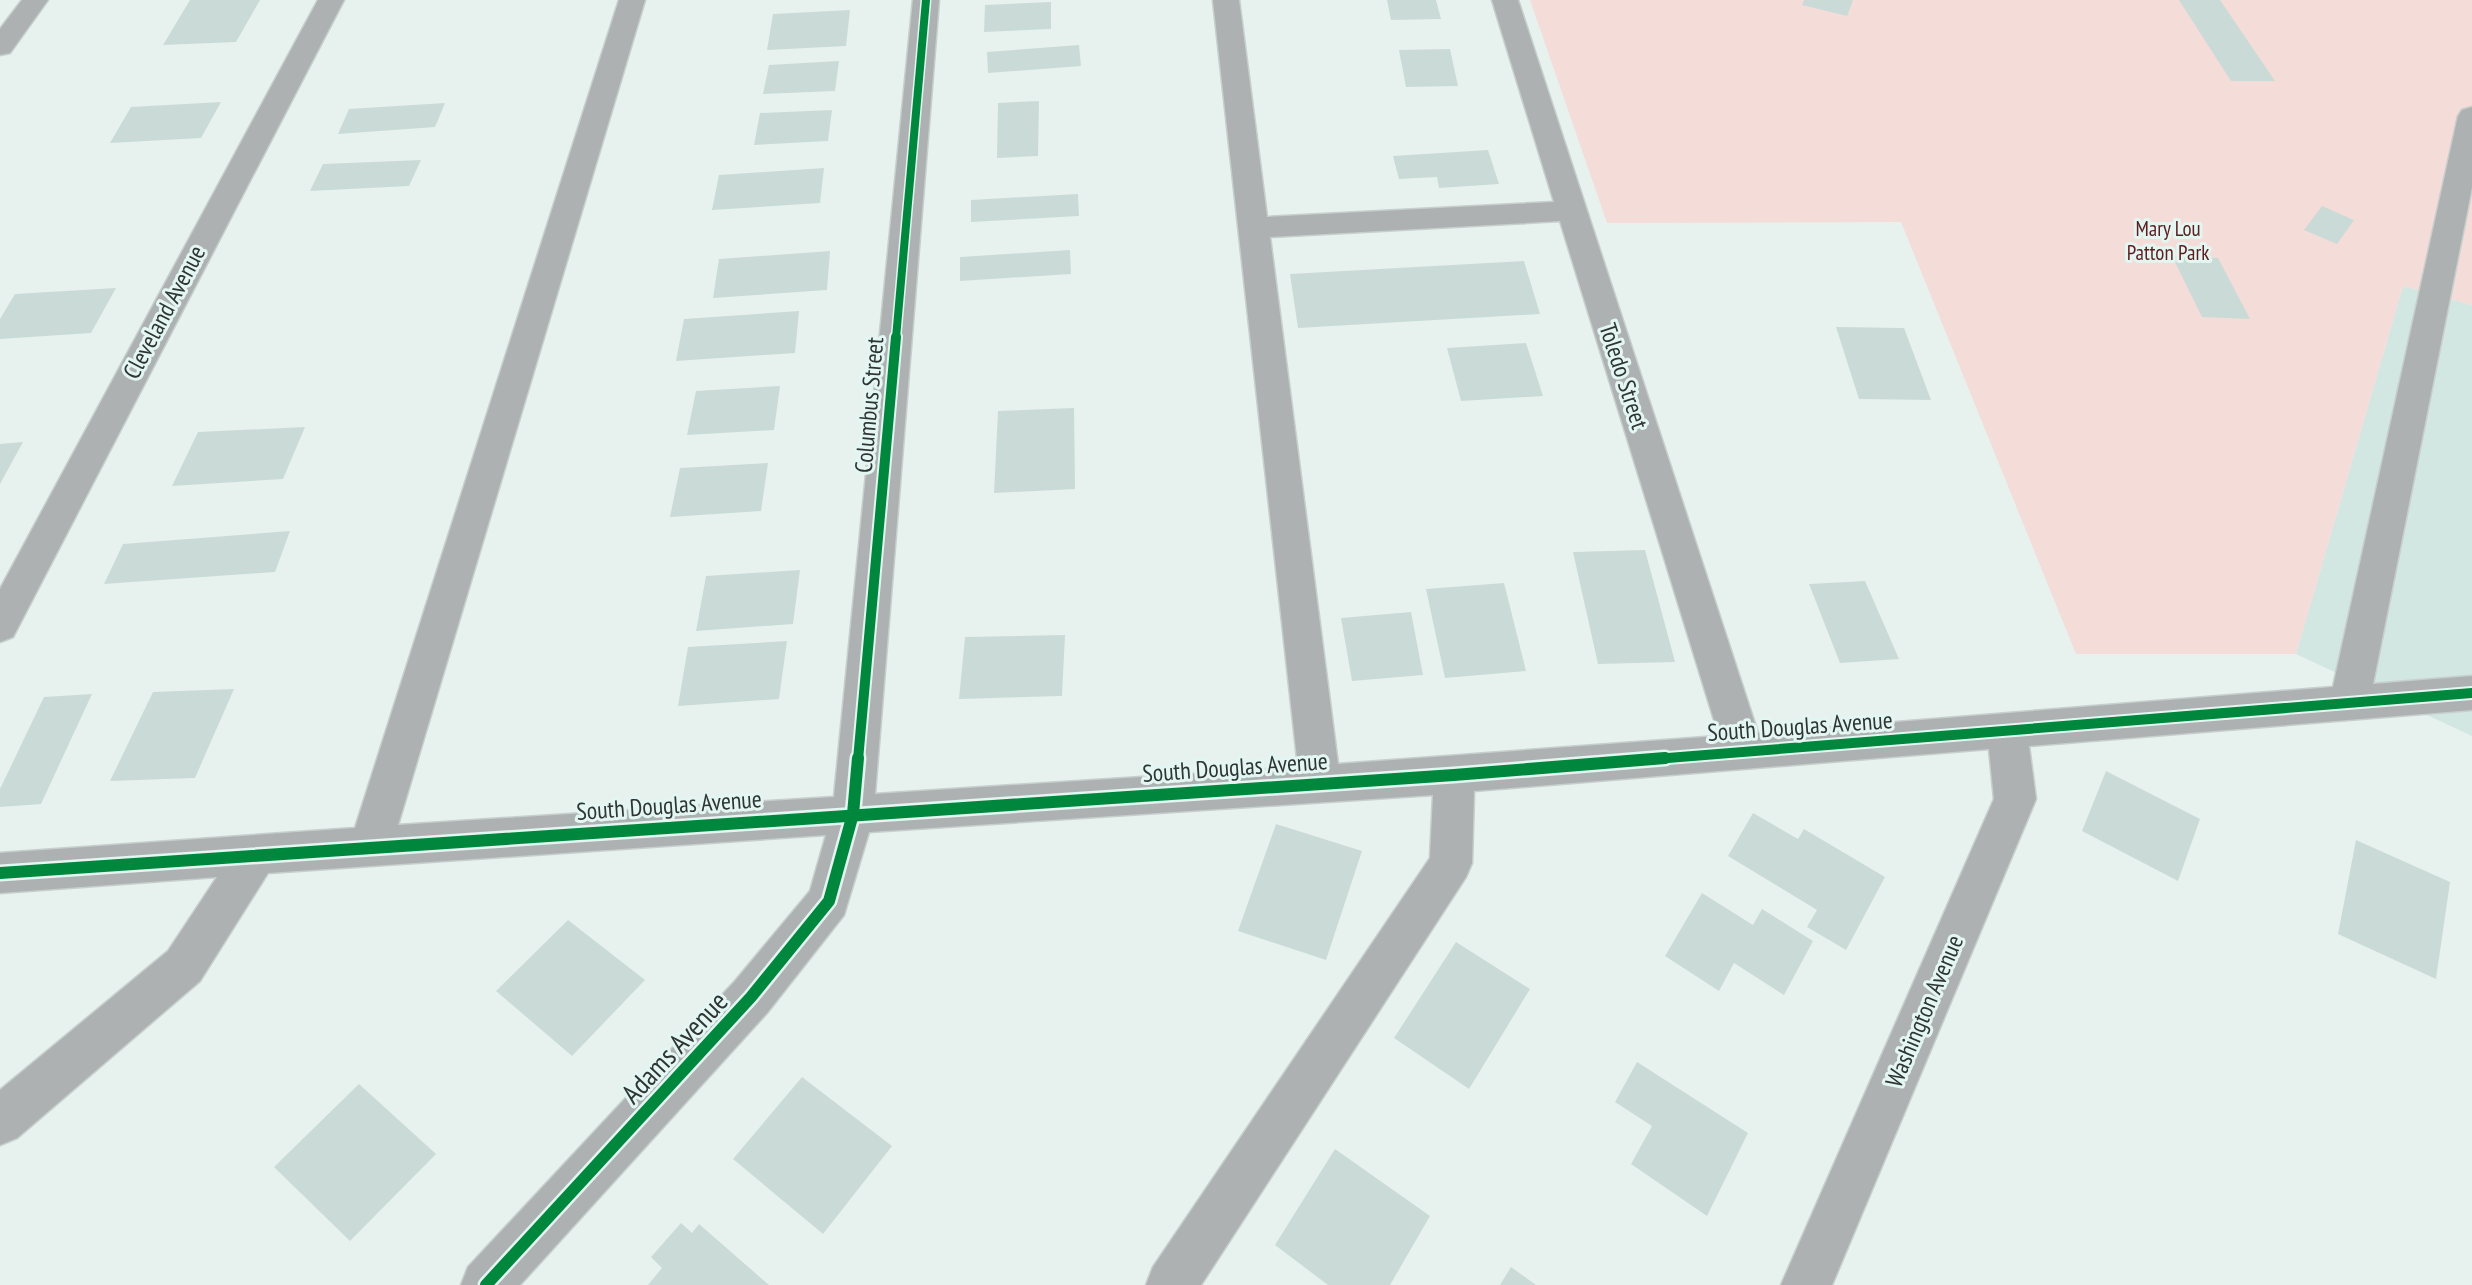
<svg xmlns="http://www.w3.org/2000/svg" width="2472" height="1285" font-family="'PT Sans Narrow',sans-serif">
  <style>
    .built { fill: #d2e6e2 }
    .green { fill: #f4dcd9 }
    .building { fill: #cadbd7 }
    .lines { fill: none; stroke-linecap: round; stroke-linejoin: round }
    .minor-casing { stroke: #c7cfcd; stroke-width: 3 }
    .minor { fill: #adb1b1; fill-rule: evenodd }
    .cycleway-far2-casing { stroke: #e3f6f2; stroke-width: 11 }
    .cycleway-far1-casing { stroke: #e3f6f2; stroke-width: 14 }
    .cycleway-casing { stroke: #e3f6f2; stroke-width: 17 }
    .cycleway-far2 { stroke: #00873e; stroke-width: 8 }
    .cycleway-far1 { stroke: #00873e; stroke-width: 10 }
    .cycleway { stroke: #00873e; stroke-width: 12 }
    .labels { text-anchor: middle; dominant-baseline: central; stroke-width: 6; stroke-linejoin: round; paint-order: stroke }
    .far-park-label { font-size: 21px; fill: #5d1c1d; stroke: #e3f6f2 }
    .street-label { font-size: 24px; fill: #2e3534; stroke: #e3f6f2 }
    .near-street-label { font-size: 28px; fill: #2e3534; stroke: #e3f6f2 }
  </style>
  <rect width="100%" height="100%" fill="#e7f2ef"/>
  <polygon class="built" points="2403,286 2472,305 2472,736 2296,654"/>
  <polygon class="green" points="1530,0 2472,0 2472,305 2403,286 2296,654 2076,654 1901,222 1607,223"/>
  <g class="building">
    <polygon points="190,0 260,0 236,42 163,45"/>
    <polygon points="1387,0 1436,0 1441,19 1391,20"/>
    <polygon points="1804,0 1853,0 1847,16 1802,5"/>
    <polygon points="2179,0 2220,0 2275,81 2231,81"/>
    <polygon points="1051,2 1051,29 984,32 985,5"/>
    <polygon points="850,10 846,46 767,50 773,14"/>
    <polygon points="1079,45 1081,66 988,73 987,52"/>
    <polygon points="1450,49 1458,86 1406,87 1399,50"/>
    <polygon points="839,61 835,91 763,94 769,65"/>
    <polygon points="1039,101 1038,156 997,158 998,103"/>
    <polygon points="221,102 201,138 110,143 131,107"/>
    <polygon points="445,103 435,127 338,134 349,109"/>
    <polygon points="832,110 828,141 754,145 760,113"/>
    <polygon points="1488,150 1499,184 1439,188 1437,177 1399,179 1393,156"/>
    <polygon points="421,160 409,186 310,191 323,164"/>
    <polygon points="824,168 820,203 712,210 719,175"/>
    <polygon points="1078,194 1079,216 971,222 971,200"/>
    <polygon points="2322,206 2354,220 2337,244 2304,230"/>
    <polygon points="1070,250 1071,274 960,281 960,257"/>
    <polygon points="830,251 827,290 713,298 719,259"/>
    <polygon points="2172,256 2218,258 2250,319 2202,317"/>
    <polygon points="1524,261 1540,314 1298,328 1290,274"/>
    <polygon points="116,288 91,333 0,339 0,319 15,294"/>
    <polygon points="799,311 795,353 676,361 684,319"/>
    <polygon points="1836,327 1904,328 1931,400 1859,399"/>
    <polygon points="1526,343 1543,396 1461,401 1447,348"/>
    <polygon points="780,386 774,430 687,435 696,391"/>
    <polygon points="1074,408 1075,489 994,493 998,411"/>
    <polygon points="305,427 283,479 172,486 198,432"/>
    <polygon points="23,442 0,484 0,444"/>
    <polygon points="768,463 761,511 670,517 680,468"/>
    <polygon points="290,531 275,572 104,584 123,544"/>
    <polygon points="1645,550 1675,662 1598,664 1573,552"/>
    <polygon points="800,570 793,624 696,631 706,576"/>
    <polygon points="1865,581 1899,659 1840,663 1809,584"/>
    <polygon points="1504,583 1526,671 1445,678 1426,589"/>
    <polygon points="1411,612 1423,675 1352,681 1341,618"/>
    <polygon points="1065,635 1062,696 959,699 965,637"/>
    <polygon points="787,641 779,699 678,706 688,647"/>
    <polygon points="234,689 195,778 110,781 153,692"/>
    <polygon points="92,694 41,804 0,807 0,789 44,697"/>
    <polygon points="2106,771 2200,819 2178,881 2082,831"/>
    <polygon points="1753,813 1798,839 1804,829 1885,877 1846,950 1807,927 1817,910 1728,856"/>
    <polygon points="1276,824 1362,851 1326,960 1238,931"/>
    <polygon points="2356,840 2450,882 2436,979 2338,934"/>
    <polygon points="1702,893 1753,925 1762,909 1813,941 1784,995 1734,963 1719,991 1665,956"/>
    <polygon points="568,920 645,980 572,1056 496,991"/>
    <polygon points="1456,942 1530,989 1469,1089 1394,1038"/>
    <polygon points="1637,1062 1748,1133 1707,1216 1631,1164 1652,1126 1615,1102"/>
    <polygon points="802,1077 892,1146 823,1234 733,1159"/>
    <polygon points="359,1084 436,1154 350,1241 274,1167"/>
    <polygon points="1335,1149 1430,1216 1390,1285 1328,1285 1275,1245"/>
    <polygon points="681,1223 692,1233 699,1224 769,1285 648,1285 662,1268 651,1257"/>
    <polygon points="1511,1267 1536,1285 1500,1285"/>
  </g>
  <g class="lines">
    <g class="minor-casing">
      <g id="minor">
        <polygon points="22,0 48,0 10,53 0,55 0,29"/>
        <polygon points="318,0 344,0 13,637 0,642 0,589"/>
        <path d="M619 0H645L398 825 834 797 913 0H939L875 794 1298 767 1213 0H1239L1267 217 1554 202 1492 0H1518L1758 733 2333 687 2458 116 2462 110 2472 107V187L2373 684 2472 676V710L2029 746 2036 799 1832 1285H1781L1994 799 1989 749 1474 791 1472 863 1466 877 1201 1285H1146L1153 1267 1430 858 1433 795 869 832 844 915 767 1013 520 1285H461L468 1267 735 981 810 891 826 835 268 873 200 981 17 1138 0 1145V1090L168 951 217 877 0 893V853L355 828ZM1560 221 1719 736 1338 764 1270 237Z"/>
      </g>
    </g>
    <use href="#minor" class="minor"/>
    <g class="cycleway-far2-casing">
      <polyline id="cycleway-far2" points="896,338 926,0"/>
    </g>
    <g class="cycleway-far1-casing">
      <g id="cycleway-far1">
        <polyline points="858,760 896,337"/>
        <polyline points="1643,760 2472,693"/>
      </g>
    </g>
    <g class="cycleway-casing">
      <g id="cycleway">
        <polyline points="0,873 1454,775 1665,758"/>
        <polyline points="486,1285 751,997 829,901 853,814 858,758"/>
      </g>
    </g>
    <use href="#cycleway-far2" class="cycleway-far2"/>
    <use href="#cycleway-far1" class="cycleway-far1"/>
    <use href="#cycleway" class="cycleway"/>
  </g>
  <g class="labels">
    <g class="far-park-label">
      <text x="2168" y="228">Mary Lou<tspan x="2168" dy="24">Patton Park</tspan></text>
    </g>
    <g class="street-label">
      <text transform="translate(164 312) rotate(-62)">Cleveland Avenue</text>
      <text transform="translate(1624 376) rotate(72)">Toledo Street</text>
      <text transform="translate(869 405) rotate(-85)">Columbus Street</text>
      <text transform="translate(1800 726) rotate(-4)">South Douglas Avenue</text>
      <text transform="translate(1235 767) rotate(-4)">South Douglas Avenue</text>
      <text transform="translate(669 805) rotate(-4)">South Douglas Avenue</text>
      <text transform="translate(1924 1011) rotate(-67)">Washington Avenue</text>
    </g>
    <g class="near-street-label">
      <text transform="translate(674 1047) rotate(-47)">Adams Avenue</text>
    </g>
  </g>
</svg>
